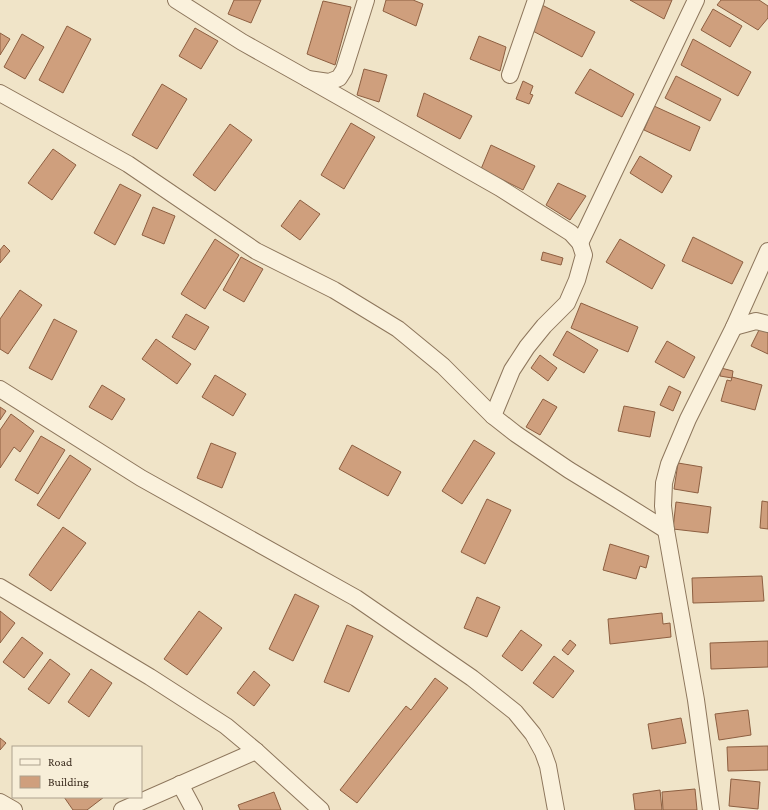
<svg xmlns="http://www.w3.org/2000/svg" width="768" height="810" font-family="'Crimson Pro',serif">
  <style>
    .building { fill: #cf9f7d; stroke: #8d5f41 }
    .lines { fill: none; stroke-linecap: round; stroke-linejoin: round }
    .minor-casing { stroke: #8d765c; stroke-width: 18 }
    .minor { stroke: #faf1dc; stroke-width: 16 }
  </style>
  <rect width="100%" height="100%" fill="#f0e4c8"/>
  <g class="building">
    <polygon points="234,0 261,0 251,23 228,14"/>
    <polygon points="386,0 413,0 423,4 416,26 383,11"/>
    <polygon points="630,0 672,0 664,19"/>
    <polygon points="721,0 759,0 768,6 768,18 758,30 717,5"/>
    <polygon points="323,1 351,7 335,65 307,54"/>
    <polygon points="542,5 595,32 582,57 531,30"/>
    <polygon points="713,9 742,26 730,47 701,30"/>
    <polygon points="67,26 91,39 63,93 39,80"/>
    <polygon points="195,28 218,41 201,69 179,56"/>
    <polygon points="0,33 10,39 0,55"/>
    <polygon points="22,34 44,47 25,79 4,67"/>
    <polygon points="479,36 506,47 500,71 470,59"/>
    <polygon points="693,39 751,72 738,96 681,65"/>
    <polygon points="364,69 387,75 379,102 357,95"/>
    <polygon points="590,69 634,94 622,117 575,93"/>
    <polygon points="676,76 721,99 710,121 665,98"/>
    <polygon points="523,81 533,86 530,94 533,95 529,104 516,99"/>
    <polygon points="162,84 187,99 157,149 132,135"/>
    <polygon points="424,93 472,116 460,139 417,116"/>
    <polygon points="654,106 700,127 690,151 644,130"/>
    <polygon points="351,123 375,137 344,189 321,175"/>
    <polygon points="230,124 252,140 215,191 193,175"/>
    <polygon points="491,145 535,166 523,190 481,169"/>
    <polygon points="53,149 76,165 52,200 28,183"/>
    <polygon points="640,156 672,176 662,193 630,173"/>
    <polygon points="558,183 586,196 570,220 546,205"/>
    <polygon points="120,184 141,195 115,245 94,233"/>
    <polygon points="300,200 320,214 300,240 281,226"/>
    <polygon points="153,207 175,216 164,244 142,235"/>
    <polygon points="693,237 743,262 732,284 682,261"/>
    <polygon points="215,239 239,255 205,309 181,294"/>
    <polygon points="620,239 665,265 652,289 606,262"/>
    <polygon points="4,245 10,251 0,263 0,250"/>
    <polygon points="543,252 563,258 561,265 541,260"/>
    <polygon points="241,257 263,269 244,302 223,290"/>
    <polygon points="20,290 42,305 8,354 0,349 0,319"/>
    <polygon points="581,303 638,327 628,352 571,328"/>
    <polygon points="186,314 209,327 195,350 172,337"/>
    <polygon points="54,319 77,331 52,380 29,368"/>
    <polygon points="762,324 768,327 768,354 751,346"/>
    <polygon points="567,331 598,350 584,373 553,355"/>
    <polygon points="156,339 191,364 177,384 142,359"/>
    <polygon points="667,341 695,357 684,378 655,362"/>
    <polygon points="540,355 557,368 548,381 531,368"/>
    <polygon points="721,368 733,371 732,378 720,376"/>
    <polygon points="215,375 246,394 233,416 202,397"/>
    <polygon points="732,377 762,385 755,410 721,401 727,380 731,381"/>
    <polygon points="102,385 125,399 112,420 89,407"/>
    <polygon points="669,386 681,392 673,411 660,405"/>
    <polygon points="543,399 557,407 540,435 526,427"/>
    <polygon points="624,406 655,412 650,437 618,431"/>
    <polygon points="0,407 6,411 0,420"/>
    <polygon points="11,414 34,431 20,452 14,447 0,468 0,430"/>
    <polygon points="41,436 65,450 38,494 15,480"/>
    <polygon points="474,440 495,453 462,504 442,491"/>
    <polygon points="211,443 236,453 222,488 197,478"/>
    <polygon points="352,445 401,472 388,496 339,469"/>
    <polygon points="70,455 91,469 59,519 37,505"/>
    <polygon points="678,463 702,467 698,493 674,489"/>
    <polygon points="487,499 511,510 485,564 461,552"/>
    <polygon points="762,501 768,502 768,529 760,528"/>
    <polygon points="676,502 711,507 708,533 673,529"/>
    <polygon points="63,527 86,543 51,591 29,575"/>
    <polygon points="610,544 649,556 646,568 640,566 636,579 603,570"/>
    <polygon points="762,576 764,601 693,603 692,578"/>
    <polygon points="295,594 319,606 293,661 269,649"/>
    <polygon points="477,597 500,607 487,637 464,628"/>
    <polygon points="0,611 15,623 0,643"/>
    <polygon points="199,611 222,628 187,675 164,659"/>
    <polygon points="662,613 663,624 670,623 671,637 610,644 608,619"/>
    <polygon points="347,625 373,636 349,692 324,682"/>
    <polygon points="521,630 542,645 522,671 502,656"/>
    <polygon points="22,637 43,653 24,678 3,662"/>
    <polygon points="570,640 576,645 568,655 562,650"/>
    <polygon points="768,641 768,667 711,669 710,643"/>
    <polygon points="554,656 574,671 553,698 533,683"/>
    <polygon points="50,659 70,674 49,704 28,689"/>
    <polygon points="91,669 112,683 89,717 68,702"/>
    <polygon points="254,671 270,685 254,706 237,693"/>
    <polygon points="435,678 448,688 357,803 340,790 406,706 411,710"/>
    <polygon points="748,710 751,735 719,740 715,714"/>
    <polygon points="681,718 686,743 652,749 648,724"/>
    <polygon points="0,738 6,743 0,750"/>
    <polygon points="768,746 768,770 728,771 727,747"/>
    <polygon points="731,779 760,782 758,809 729,806"/>
    <polygon points="695,789 697,810 663,810 662,792"/>
    <polygon points="660,790 662,810 635,810 633,794"/>
    <polygon points="274,792 281,810 240,810 238,805"/>
    <polygon points="64,797 104,797 87,810 73,810"/>
  </g>
  <g class="lines">
    <g class="minor-casing">
      <g id="minor">
        <polyline points="176,0 242,42 308,79 329,82 339,78 344,70 366,0"/>
        <polyline points="510,75 536,0"/>
        <polyline points="308,79 500,188 571,233 580,243 584,255 577,280 567,303 544,326 527,347 512,370 493,416"/>
        <polyline points="0,93 128,164 256,251 334,290 398,329 443,366 493,416 516,434 569,470 618,500 666,530"/>
        <polyline points="580,243 696,0"/>
        <polyline points="734,327 756,321 768,324"/>
        <polyline points="0,389 141,478 356,598 472,678 515,712 533,734 543,752 548,766 556,810"/>
        <polyline points="0,587 150,677 226,726 256,751 321,810"/>
        <polyline points="180,784 194,810"/>
        <polyline points="0,802 14,810"/>
        <polyline points="122,810 256,751"/>
        <polyline points="711,810 696,700 666,530 663,506 664,483 669,464 688,419 734,327 768,251"/>
      </g>
    </g>
    <use href="#minor" class="minor"/>
  </g>
  <rect x="12" y="746" width="130" height="52" fill="#f7eed8" stroke="#ada18e"/>
  <rect x="20" y="759" width="20" height="6" fill="#faf1dc" stroke="#ada18e"/>
  <text x="48" y="766" font-size="12" fill="#3d2e20">Road</text>
  <rect x="20" y="776" width="20" height="12" fill="#cf9f7d" stroke="#ada18e"/>
  <text x="48" y="786" font-size="12" fill="#3d2e20">Building</text>
</svg>
